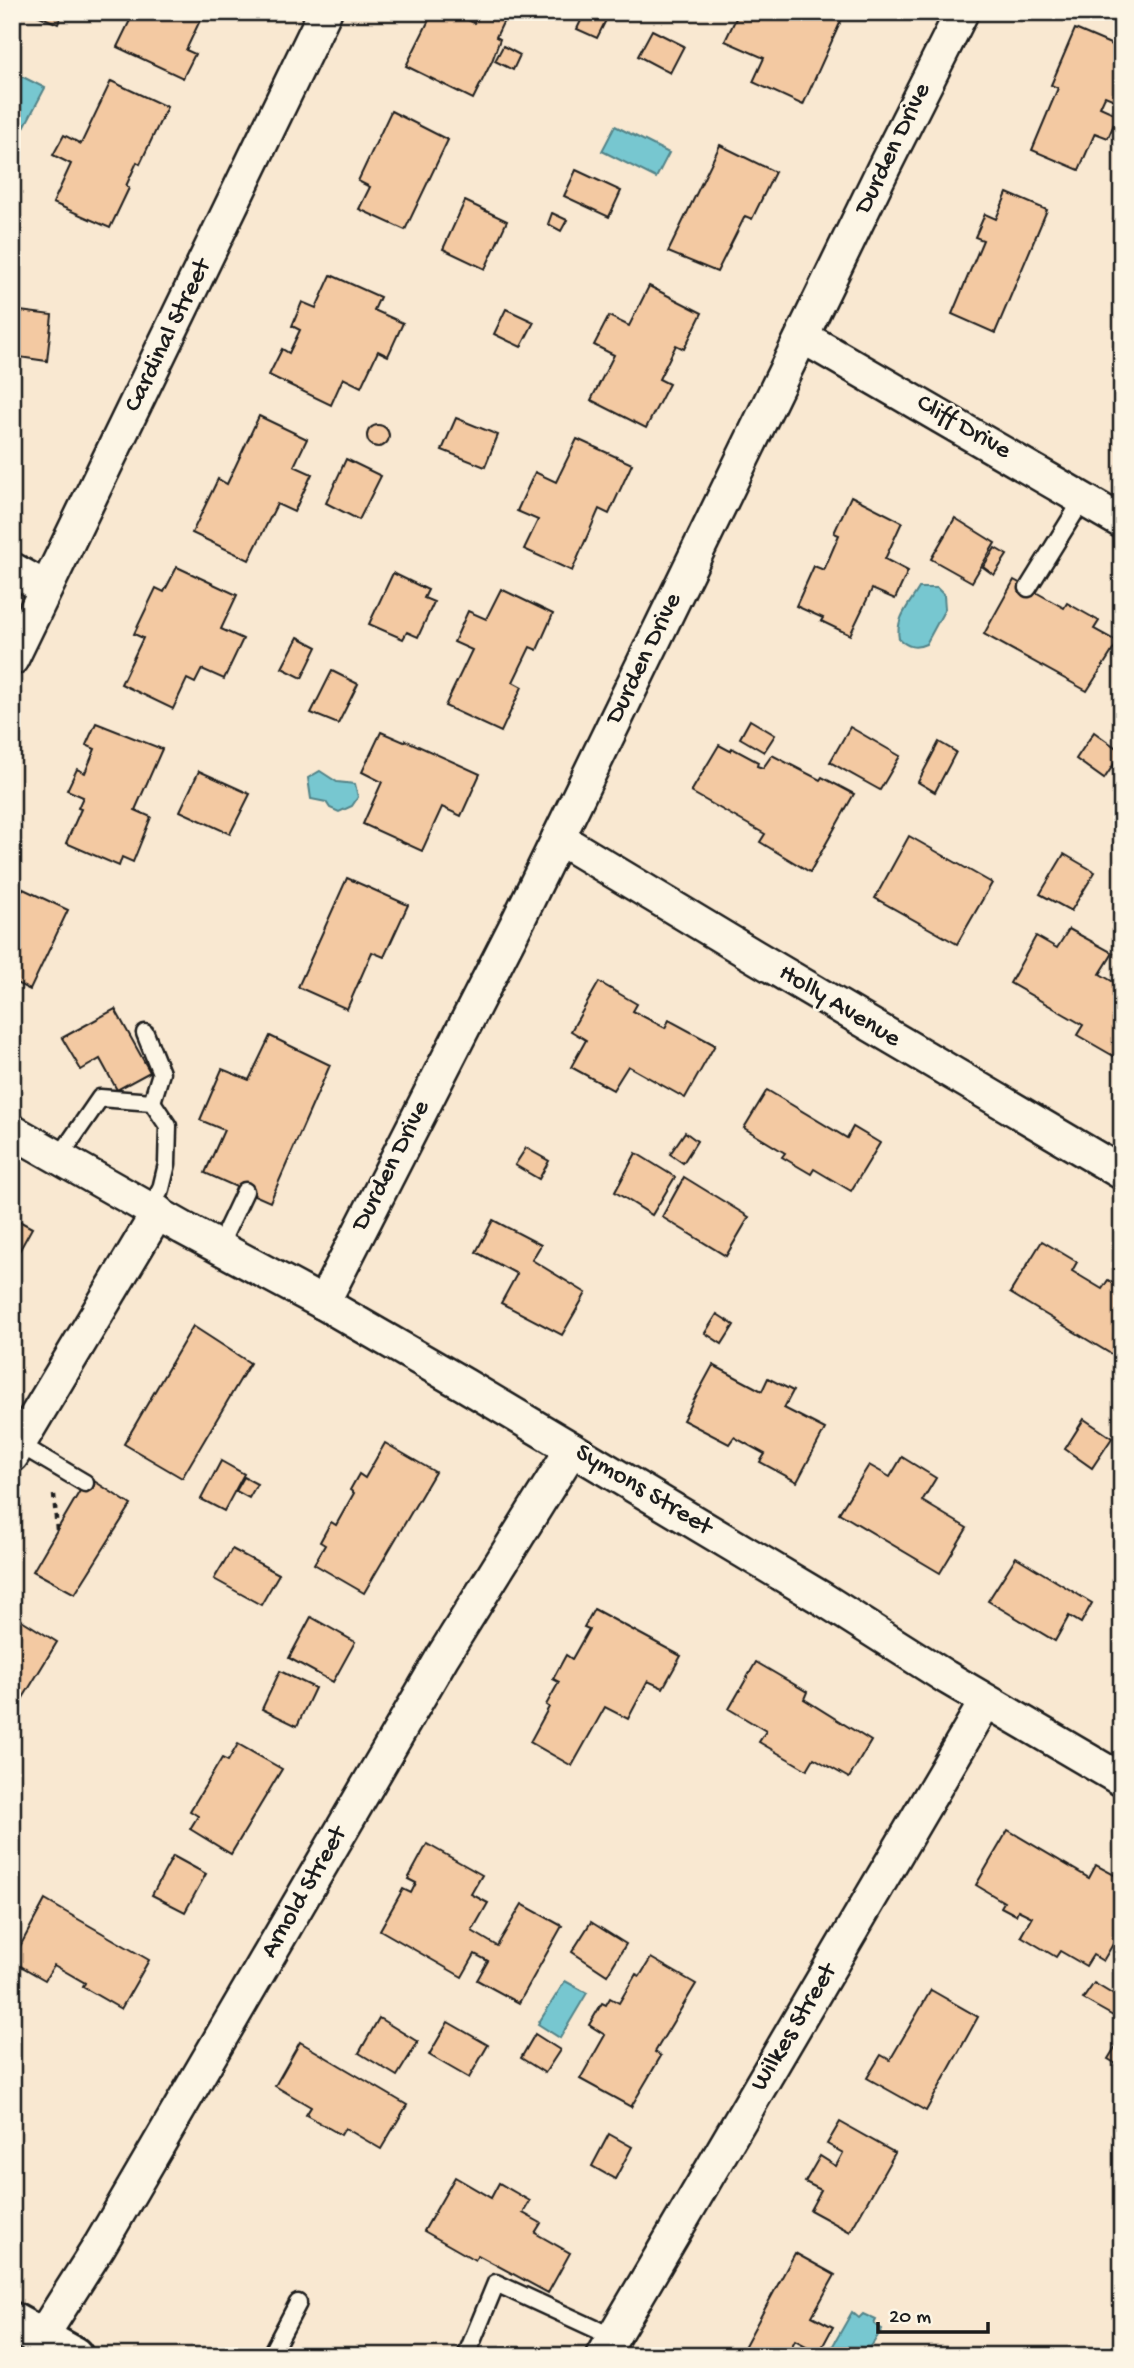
<svg xmlns="http://www.w3.org/2000/svg" width="1134" height="2368" font-family="'Gochi Hand',sans-serif">
  <style>
    .water { fill: #77c7d0; stroke: #538388; stroke-width: 2 }
    .building { fill: #f3c9a2; stroke: #1c1c1c; stroke-width: 2 }
    .lines { fill: none; stroke-linecap: round; stroke-linejoin: round }
    .service-casing { stroke: #1c1c1c; stroke-width: 21 }
    .minor-casing { stroke: #1c1c1c; stroke-width: 37 }
    .primary-casing { stroke: #1c1c1c; stroke-width: 44 }
    .path { stroke: #1c1c1c; stroke-width: 4.5; stroke-dasharray: 5 5; stroke-linecap: butt }
    .service { stroke: #fcf5e5; stroke-width: 16 }
    .minor { stroke: #fcf5e5; stroke-width: 32 }
    .primary { stroke: #fcf5e5; stroke-width: 38 }
    .labels { text-anchor: middle; dominant-baseline: central; stroke-width: 6; stroke-linejoin: round; paint-order: stroke }
    .street-label { font-size: 26px; fill: #1c1c1c; stroke: #fcf5e5 }
  </style>
  <rect width="100%" height="100%" fill="#f9e8d1"/>
  <filter id="ink" filterUnits="userSpaceOnUse"><feTurbulence type="fractalNoise" baseFrequency=".0143" numOctaves="2"/><feDisplacementMap in="SourceGraphic" scale="14" xChannelSelector="R" yChannelSelector="G"/><feConvolveMatrix kernelMatrix="1 2 1 2 8 2 1 2 1" color-interpolation-filters="sRGB"/></filter>
  <g filter="url(#ink)">
    <g class="water">
      <polygon points="21,76 45,88 20,135 12,131 12,94"/>
      <polygon points="615,126 669,153 656,178 602,151"/>
      <path d="M919 588H937L944 595 945 609 926 644C915 649 908 647 899 639 895 619 909 605 919 588Z"/>
      <polygon points="320,771 337,782 355,784 358,797 352,806 339,812 330,808 326,802 311,799 308,778"/>
      <polygon points="565,1981 587,1993 560,2038 538,2024"/>
      <polygon points="852,2312 859,2318 863,2314 876,2320 874,2324 882,2329 865,2356 827,2356"/>
    </g>
    <g class="building">
      <polygon points="30,12 63,12 58,24"/>
      <polygon points="134,12 204,12 186,50 195,54 183,78 117,47"/>
      <polygon points="433,12 452,12 474,23 479,12 508,12 496,37 500,39 492,61 473,99 406,66"/>
      <polygon points="585,12 610,12 597,38 577,29"/>
      <polygon points="739,12 845,12 803,105 753,82 764,58 725,41"/>
      <polygon points="1075,29 1122,49 1122,89 1117,101 1105,96 1100,107 1118,115 1108,138 1095,133 1079,170 1032,150 1058,88 1051,85"/>
      <polygon points="652,30 684,46 670,73 638,56"/>
      <polygon points="503,46 520,55 513,70 495,61"/>
      <polygon points="111,81 167,107 140,164 137,162 126,186 129,188 110,228 53,203 71,164 53,155 64,135 81,144"/>
      <polygon points="391,111 448,140 405,230 359,209 370,187 358,181"/>
      <polygon points="720,145 775,172 752,219 745,216 717,272 668,252"/>
      <polygon points="576,170 621,191 609,217 564,196"/>
      <polygon points="1007,193 1047,210 995,333 952,314 983,240 975,237 985,214 996,219"/>
      <polygon points="465,201 507,221 485,269 443,249"/>
      <polygon points="552,213 567,220 561,231 548,224"/>
      <polygon points="331,275 380,297 374,310 403,323 388,356 378,351 361,387 343,378 331,405 269,375 282,349 289,353 300,330 292,326 302,302 316,308"/>
      <polygon points="649,286 702,313 684,349 676,345 659,379 669,384 646,428 591,400 614,355 594,345 609,316 629,326"/>
      <polygon points="506,309 534,322 521,347 494,334"/>
      <polygon points="12,310 52,315 47,361 12,356"/>
      <polygon points="259,416 307,439 294,466 312,474 294,512 277,504 249,560 192,533 218,479 227,484"/>
      <polygon points="456,418 498,435 485,467 442,450"/>
      <circle cx="378" cy="436" r="11"/>
      <polygon points="577,439 632,464 609,514 599,509 572,571 524,549 538,520 517,511 535,472 556,482"/>
      <polygon points="346,459 381,476 359,520 326,503"/>
      <polygon points="851,496 902,522 885,559 908,571 895,599 872,589 850,635 821,621 823,618 796,606 814,566 824,570 839,535 834,533"/>
      <polygon points="955,518 995,543 972,582 931,559"/>
      <polygon points="995,548 1007,555 994,575 983,567"/>
      <polygon points="177,567 237,595 221,629 243,639 224,679 202,669 195,683 187,679 173,709 121,684 143,638 134,634 156,588 164,592"/>
      <polygon points="393,573 428,590 424,598 434,602 418,637 407,632 403,639 369,624"/>
      <polygon points="1014,580 1064,608 1067,603 1099,621 1094,629 1118,642 1087,691 984,634"/>
      <polygon points="501,589 553,614 537,650 530,647 513,682 522,687 501,732 445,706 472,650 454,642 468,611 486,619"/>
      <polygon points="298,637 317,647 302,678 282,668"/>
      <polygon points="332,671 358,684 338,724 311,713"/>
      <polygon points="750,720 775,735 764,752 740,738"/>
      <polygon points="96,723 162,749 135,810 151,817 133,862 122,857 119,866 66,843 81,809 78,808 83,797 67,790 77,769 85,773 95,749 86,745"/>
      <polygon points="850,727 900,756 880,790 830,762"/>
      <polygon points="381,732 404,742 405,740 480,774 461,816 442,807 422,851 363,824 382,782 362,772"/>
      <polygon points="1094,732 1122,752 1104,779 1076,759"/>
      <polygon points="939,742 956,752 935,792 918,782"/>
      <polygon points="719,745 730,751 732,748 758,762 757,766 763,768 772,755 820,780 822,777 854,794 810,872 760,842 765,834 691,792"/>
      <polygon points="199,771 250,794 230,834 180,811"/>
      <polygon points="909,836 992,883 957,944 875,898"/>
      <polygon points="1064,854 1095,872 1071,911 1040,894"/>
      <polygon points="347,878 408,905 384,957 372,952 347,1009 298,987"/>
      <polygon points="19,887 68,910 30,990 12,981 12,903"/>
      <polygon points="1069,929 1113,953 1100,974 1122,987 1122,1050 1117,1058 1077,1035 1083,1025 1010,983 1036,936 1057,948"/>
      <polygon points="599,982 637,1004 633,1011 665,1028 669,1020 715,1045 685,1098 628,1066 613,1090 571,1067 586,1040 571,1031"/>
      <polygon points="115,1009 150,1072 117,1090 100,1059 81,1070 62,1038"/>
      <polygon points="270,1036 330,1065 270,1202 205,1173 224,1130 200,1120 222,1069 249,1080"/>
      <polygon points="767,1090 847,1138 853,1127 880,1143 851,1191 814,1169 811,1174 782,1157 785,1153 744,1128"/>
      <polygon points="685,1132 697,1141 683,1163 670,1154"/>
      <polygon points="526,1148 549,1161 539,1179 515,1165"/>
      <polygon points="636,1153 675,1177 652,1215 615,1192"/>
      <polygon points="684,1177 749,1217 726,1256 662,1217"/>
      <polygon points="12,1217 32,1228 12,1264"/>
      <polygon points="493,1220 541,1245 532,1260 586,1293 562,1335 501,1303 517,1274 476,1252"/>
      <polygon points="1042,1241 1077,1262 1072,1271 1102,1289 1108,1280 1122,1288 1121,1360 1010,1293"/>
      <polygon points="717,1314 734,1325 722,1344 705,1333"/>
      <polygon points="193,1326 250,1363 182,1478 124,1444"/>
      <polygon points="713,1365 762,1391 768,1378 793,1391 784,1408 825,1429 797,1482 760,1462 765,1454 734,1437 729,1444 683,1420"/>
      <polygon points="1084,1419 1112,1438 1092,1468 1065,1449"/>
      <polygon points="385,1443 435,1472 364,1593 314,1564 325,1545 320,1542 331,1522 336,1525 354,1493 350,1490 359,1474 365,1478"/>
      <polygon points="902,1457 936,1478 922,1501 967,1528 940,1573 839,1513 869,1465 890,1477"/>
      <polygon points="221,1461 244,1474 224,1511 201,1499"/>
      <polygon points="88,1477 131,1505 75,1594 33,1571"/>
      <polygon points="244,1477 257,1484 249,1498 236,1491"/>
      <polygon points="232,1549 279,1574 261,1605 214,1579"/>
      <polygon points="1016,1557 1092,1603 1081,1623 1069,1616 1055,1641 988,1601"/>
      <polygon points="594,1609 681,1656 663,1688 648,1681 628,1719 605,1707 572,1766 530,1742 549,1707 546,1705 559,1682 553,1679 566,1655 572,1659 589,1629 584,1627"/>
      <polygon points="12,1614 57,1642 12,1716"/>
      <polygon points="311,1617 355,1642 333,1682 289,1658"/>
      <polygon points="756,1662 807,1692 804,1699 871,1741 849,1778 814,1758 807,1770 759,1742 766,1731 729,1709"/>
      <polygon points="280,1671 315,1688 297,1726 262,1709"/>
      <polygon points="238,1744 282,1769 231,1854 190,1829 198,1816 190,1811 222,1758 228,1761"/>
      <polygon points="1008,1830 1089,1878 1096,1865 1122,1879 1122,1929 1103,1961 1093,1955 1086,1966 1060,1951 1056,1957 1021,1936 1032,1917 1018,1910 1016,1915 1001,1907 1004,1902 976,1885"/>
      <polygon points="427,1844 482,1875 471,1894 488,1903 472,1931 497,1946 522,1904 562,1926 519,2003 477,1980 488,1961 475,1954 462,1977 380,1930 403,1889 411,1893 416,1883 408,1879"/>
      <polygon points="173,1856 206,1874 185,1912 152,1895"/>
      <polygon points="45,1900 149,1960 121,2009 83,1987 85,1983 54,1965 45,1980 12,1961"/>
      <polygon points="591,1922 626,1944 607,1975 572,1952"/>
      <polygon points="651,1958 696,1984 655,2052 661,2056 631,2107 580,2079 605,2035 589,2025 602,2003 606,2005 610,1998 619,2003 636,1974 640,1976"/>
      <polygon points="1094,1983 1122,2000 1122,2005 1115,2017 1083,1999"/>
      <polygon points="931,1990 978,2017 926,2111 867,2078 881,2055 890,2060"/>
      <polygon points="379,2018 418,2042 397,2076 359,2053"/>
      <polygon points="448,2022 488,2045 469,2078 429,2055"/>
      <polygon points="535,2034 560,2050 545,2073 521,2058"/>
      <polygon points="1122,2036 1122,2067 1108,2059"/>
      <polygon points="300,2042 407,2105 381,2149 345,2128 341,2135 306,2115 311,2107 275,2086"/>
      <polygon points="840,2122 895,2153 850,2232 810,2210 821,2190 805,2182 820,2156 836,2166 843,2153 827,2144"/>
      <polygon points="609,2134 632,2147 615,2179 592,2166"/>
      <polygon points="455,2177 491,2198 499,2183 530,2201 523,2213 541,2223 535,2233 570,2253 548,2293 478,2255 475,2260 424,2231"/>
      <polygon points="795,2253 835,2275 812,2316 833,2327 819,2353 795,2340 787,2356 755,2356 743,2349"/>
    </g>
    <g class="lines">
      <g class="service-casing">
        <g id="service">
          <polyline points="1028,588 1083,499"/>
          <polyline points="145,1033 161,1073 152,1102"/>
          <polyline points="60,1156 100,1098 152,1102 168,1126 167,1164 161,1189 150,1208"/>
          <polyline points="219,1246 245,1191"/>
          <polyline points="19,1444 85,1483"/>
          <polyline points="270,2356 298,2303"/>
          <polyline points="466,2356 496,2283 613,2337"/>
        </g>
      </g>
      <g class="minor-casing">
        <g id="minor">
          <polyline points="803,337 1122,522"/>
          <polyline points="12,569 46,588"/>
          <polyline points="12,659 325,12"/>
          <polyline points="558,838 754,956 1122,1173"/>
          <polyline points="12,1131 183,1228 323,1303 465,1385 823,1599 946,1677 1122,1780"/>
          <polyline points="323,1303 517,923 885,165 962,12"/>
          <polyline points="12,1456 158,1212"/>
          <polyline points="41,2338 100,2245 443,1656 572,1449"/>
          <polyline points="602,2356 986,1701"/>
        </g>
      </g>
      <g class="primary-casing">
        <polyline id="primary" points="12,2322 73,2356"/>
      </g>
      <polyline class="path" points="54,1495 57,1530"/>
      <use href="#service" class="service"/>
      <use href="#minor" class="minor"/>
      <use href="#primary" class="primary"/>
    </g>
  </g>
  <g class="labels">
    <g class="street-label">
      <text transform="translate(894 149) rotate(-64)">Durden Drive</text>
      <text transform="translate(169 336) rotate(-64)">Cardinal Street</text>
      <text transform="translate(963 428) rotate(30)">Cliff Drive</text>
      <text transform="translate(645 659) rotate(-64)">Durden Drive</text>
      <text transform="translate(839 1007) rotate(31)">Holly Avenue</text>
      <text transform="translate(392 1166) rotate(-63)">Durden Drive</text>
      <text transform="translate(643 1491) rotate(31)">Symons Street</text>
      <text transform="translate(305 1893) rotate(-60)">Arnold Street</text>
      <text transform="translate(795 2028) rotate(-59)">Wilkes Street</text>
    </g>
  </g>
  <rect width="1134" height="2368" fill="none" stroke="#fcf5e5" stroke-width="42"/>
  <rect x="21" y="21" width="1092" height="2326" fill="none" stroke="#1c1c1c" stroke-width="2.5" filter="url(#ink)"/>
  <path d="M878 2322v10h110v-10" fill="none" stroke="#1c1c1c" stroke-width="3.5"/>
  <text x="889" y="2322" font-size="21" fill="#1c1c1c" stroke="#fcf5e5" stroke-width="5" paint-order="stroke">20 m</text>
</svg>
